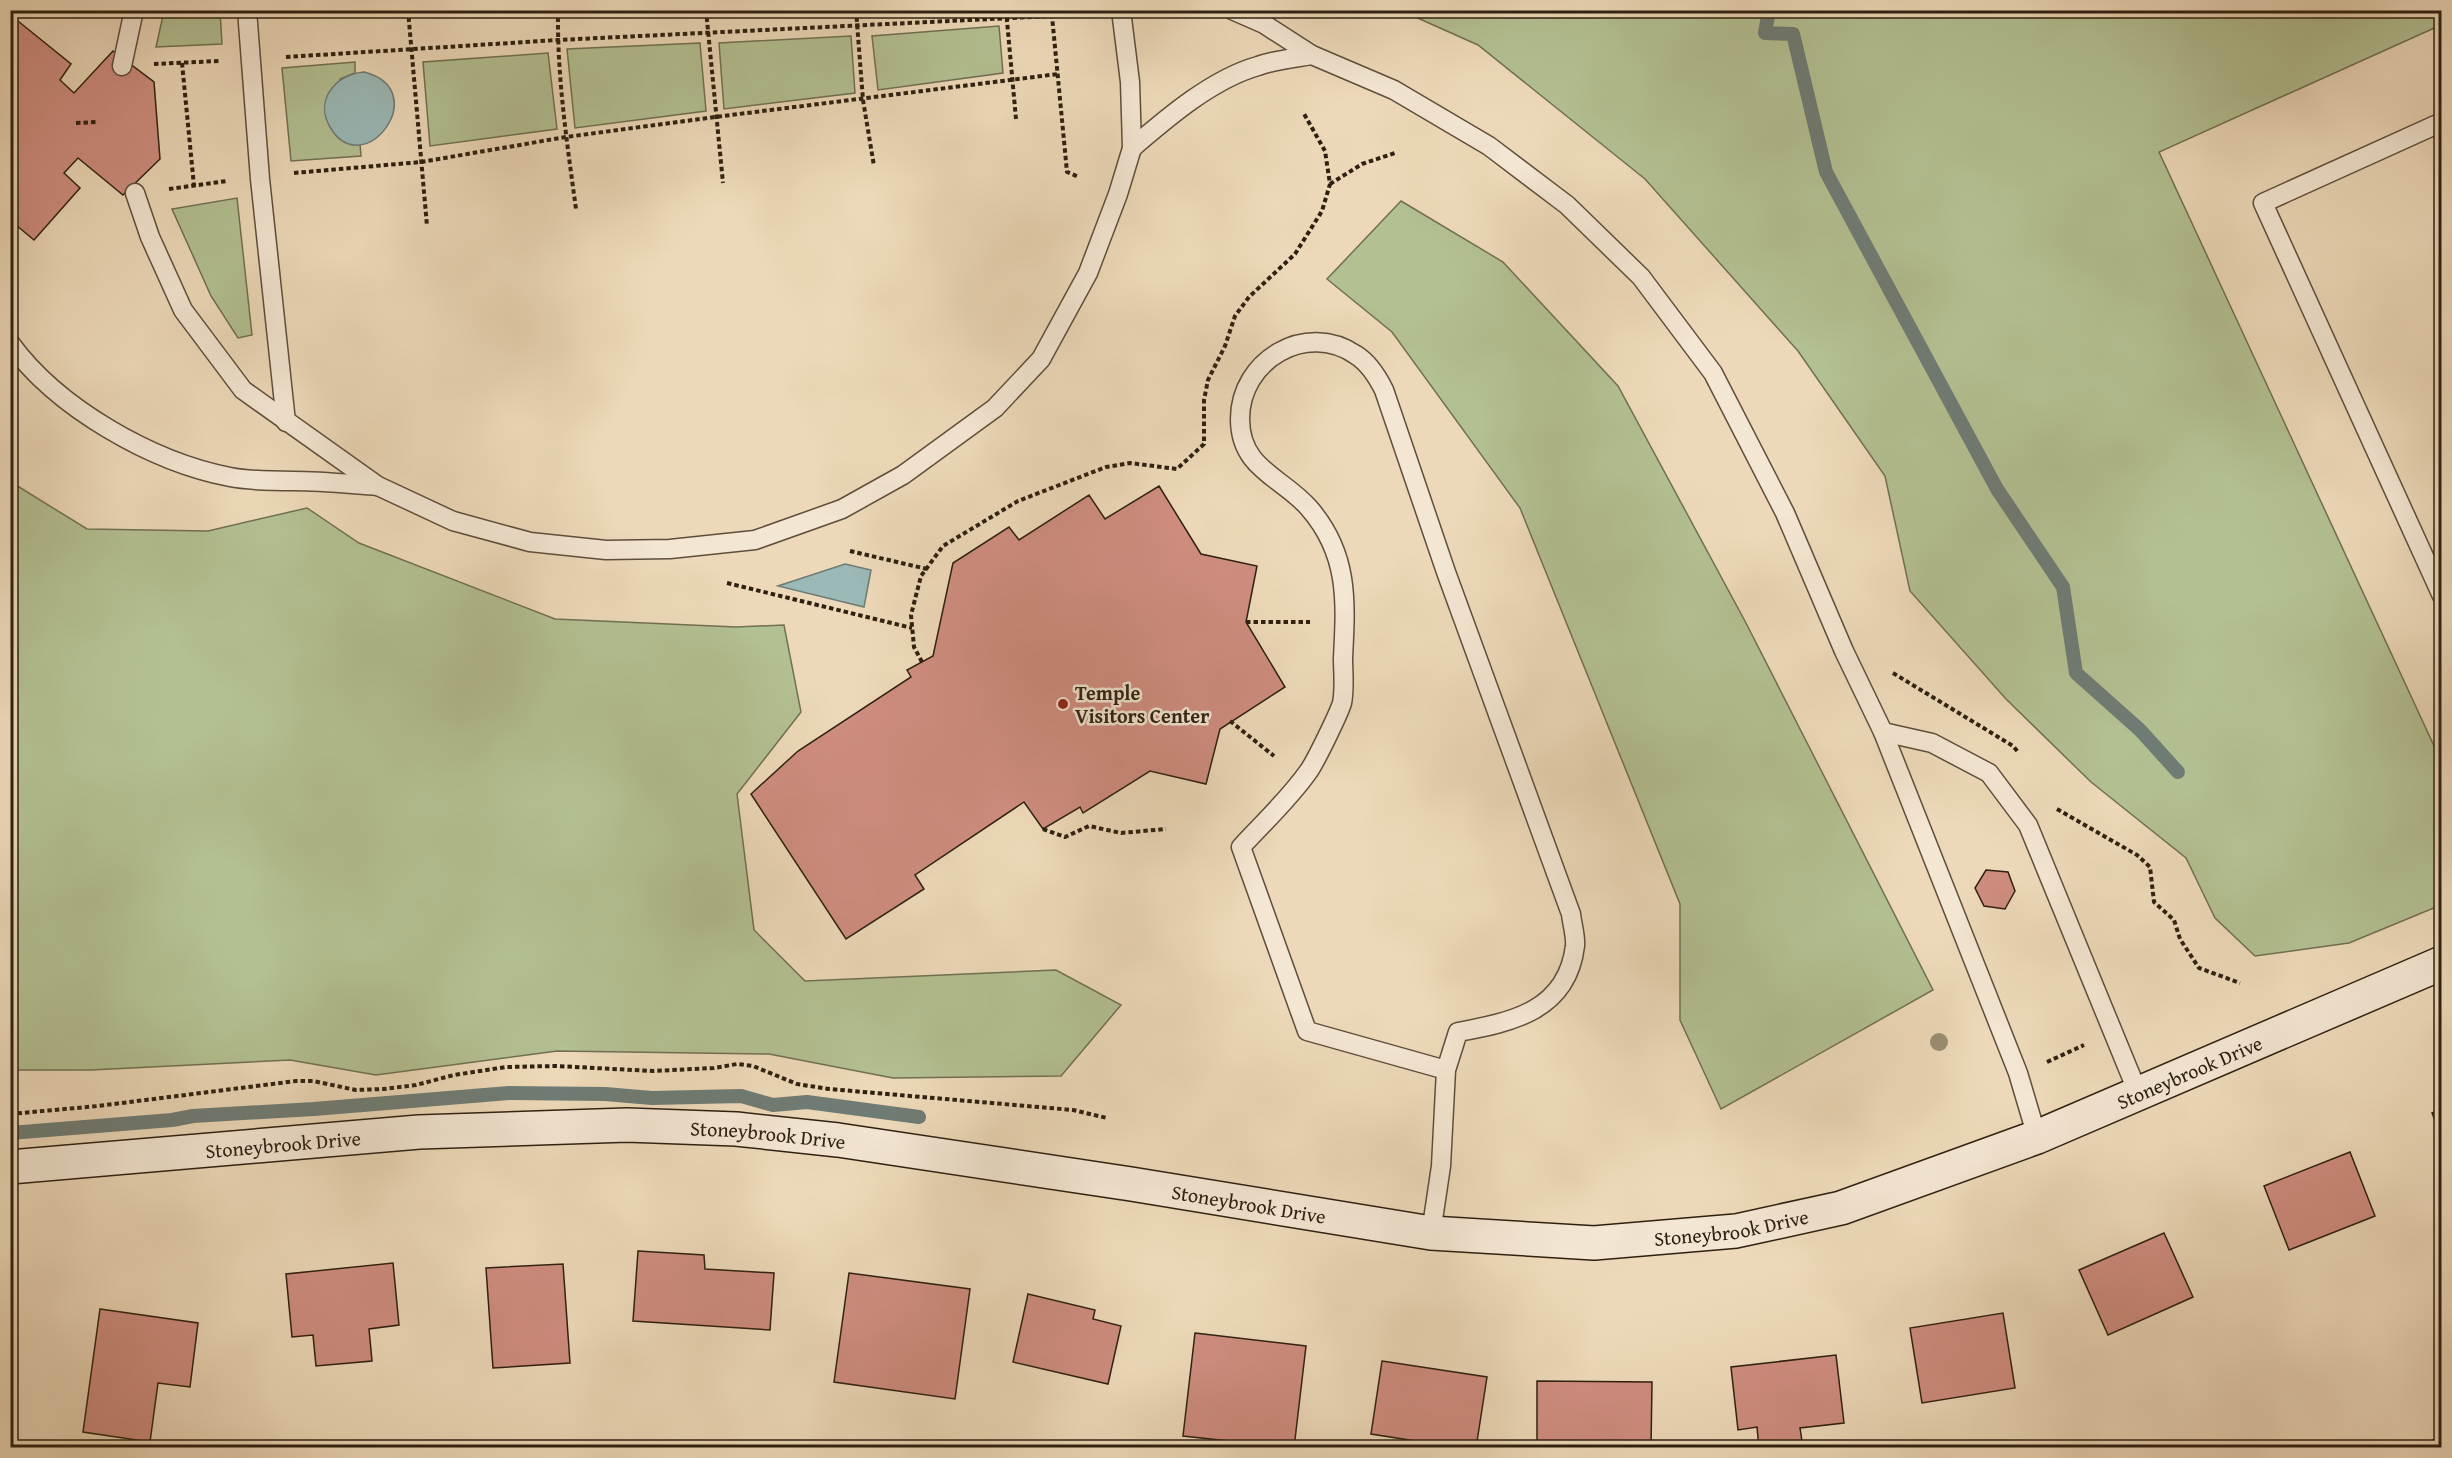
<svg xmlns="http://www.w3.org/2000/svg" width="2452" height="1458" font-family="'Gentium Book Plus',serif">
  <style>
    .green { fill: #b3c092; stroke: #707052; stroke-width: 1.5 }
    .water { fill: #9bb9b7; stroke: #6f7c75; stroke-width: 1.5 }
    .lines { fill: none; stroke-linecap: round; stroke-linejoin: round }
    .stream { stroke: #6f7c75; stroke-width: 14 }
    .building { fill: #cf8d80; stroke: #2e2011; stroke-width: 1.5 }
    .lane-casing { stroke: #5e4e3b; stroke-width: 21 }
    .secondary-casing { stroke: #2e2011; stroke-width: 36 }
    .path { stroke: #2e2011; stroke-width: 4; stroke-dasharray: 4.5 3; stroke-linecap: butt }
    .lane { stroke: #f3e6d2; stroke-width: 18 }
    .secondary { stroke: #f3e6d2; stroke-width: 33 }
    .tree { fill: #9a8e72 }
    .poi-dot { fill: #8f2418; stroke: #f3e6d2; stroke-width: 2 }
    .labels { text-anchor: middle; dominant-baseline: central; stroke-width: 5; stroke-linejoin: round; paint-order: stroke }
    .poi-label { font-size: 20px; font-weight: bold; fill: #2e2011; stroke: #f3e6d2; text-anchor: start }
    .street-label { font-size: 20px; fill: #2e2011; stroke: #f3e6d2 }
  </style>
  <rect width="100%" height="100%" fill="#edd9b9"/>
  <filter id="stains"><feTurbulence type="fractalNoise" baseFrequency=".00333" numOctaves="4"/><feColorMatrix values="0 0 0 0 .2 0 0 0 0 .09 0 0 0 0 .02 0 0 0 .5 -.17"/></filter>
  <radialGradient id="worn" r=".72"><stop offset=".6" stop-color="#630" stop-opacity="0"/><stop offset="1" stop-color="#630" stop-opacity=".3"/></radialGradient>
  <g class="green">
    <polygon points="164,11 220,11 222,44 156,47"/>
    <polygon points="1402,11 2441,11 2441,25 2159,152 2441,761 2441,905 2349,943 2255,956 2215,918 2186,858 2091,782 2006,699 1910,591 1885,476 1798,351 1645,179 1478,45"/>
    <polygon points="999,26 1003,73 878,90 872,36"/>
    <polygon points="851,36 855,93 724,109 719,43"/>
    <polygon points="700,43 706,111 575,128 567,49"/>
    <polygon points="548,53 557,129 430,146 423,62"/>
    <polygon points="355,62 355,73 340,79 350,143 360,144 361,156 291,161 282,68"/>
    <polygon points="237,198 252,335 238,338 211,296 172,209"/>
    <polygon points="1401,201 1503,262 1618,386 1746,623 1933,990 1721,1109 1680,1020 1680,904 1520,508 1392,332 1327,279"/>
    <polygon points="11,482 87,529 208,531 307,508 359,543 555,619 736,627 784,625 801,712 737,794 754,930 805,981 1056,970 1121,1005 1061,1076 893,1078 769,1054 557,1051 376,1075 290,1060 91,1070 11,1070"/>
  </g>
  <g class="water">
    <path d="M364 72C435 90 363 184 330 127 314 100 336 74 364 72Z"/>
    <polygon points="845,564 871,570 864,607 778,586"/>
  </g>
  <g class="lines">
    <g class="stream">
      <polyline points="1769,10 1765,33 1793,34 1826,172 1997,489 2063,587 2076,673 2140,730 2178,772"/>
      <polyline points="10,1133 172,1120 193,1116 314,1109 509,1093 605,1094 652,1098 741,1096 773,1105 807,1102 919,1117"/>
    </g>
  </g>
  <g class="building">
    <polygon points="13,17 71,64 60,80 74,93 113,51 154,82 160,159 123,195 78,158 64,173 80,188 34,240 10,220 10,19"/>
    <polygon points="1159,486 1201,554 1257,566 1246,622 1285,687 1220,729 1206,784 1150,771 1083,813 1080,807 1043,829 1024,802 915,875 924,889 846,939 751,794 798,751 911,677 907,670 933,656 953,563 1009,527 1019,540 1089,495 1105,519"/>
    <polygon points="1986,870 2008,872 2015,891 2005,909 1984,906 1975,888"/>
    <polygon points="2442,1109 2442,1138 2432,1113"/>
    <polygon points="2350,1152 2375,1216 2289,1250 2264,1186"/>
    <polygon points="2164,1233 2193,1297 2108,1335 2079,1270"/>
    <polygon points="638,1251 704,1255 705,1269 774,1273 770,1330 633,1321"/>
    <polygon points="393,1263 399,1325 369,1329 372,1361 316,1366 313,1335 292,1337 286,1274"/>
    <polygon points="563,1264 570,1363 493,1368 486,1268"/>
    <polygon points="849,1273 970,1289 955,1399 834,1382"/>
    <polygon points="1028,1294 1095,1310 1093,1319 1121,1326 1108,1384 1013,1362"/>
    <polygon points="100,1309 198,1323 190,1387 158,1383 150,1442 83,1432"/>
    <polygon points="2003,1313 2015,1388 1922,1403 1910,1328"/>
    <polygon points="1195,1333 1306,1346 1294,1448 1183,1436"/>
    <polygon points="1836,1355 1844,1423 1800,1428 1803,1448 1759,1448 1757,1427 1738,1430 1731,1367"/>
    <polygon points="1382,1361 1487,1377 1476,1448 1461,1448 1371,1434"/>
    <polygon points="1537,1381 1652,1382 1651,1448 1537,1448"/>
    <polygon points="2442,1436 2442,1448 2416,1448"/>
  </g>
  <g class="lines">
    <g class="lane-casing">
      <g id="lane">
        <polyline points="247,10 260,179 286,422"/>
        <polyline points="1232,10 1264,24 1312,55 1394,90 1489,146 1567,205 1641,277 1713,373 1785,513 1844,651 1883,732 2018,1073 2037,1137"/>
        <polyline points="122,66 134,10"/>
        <polyline points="2442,122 2263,203 2442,596"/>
        <path d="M1132 148C1167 118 1212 79 1258 66 1275 60 1294 58 1312 55"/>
        <polyline points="135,193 150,237 183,310 243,390 378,486 453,521 530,542 606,550 670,549 755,540 842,509 903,475 995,408 1041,359 1088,273 1118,194 1132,148 1130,82 1121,10"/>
        <path d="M10 343C57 408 152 462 230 477 250 481 273 481 294 481 321 481 349 484 377 486"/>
        <polyline points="1883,732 1932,743 1989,773 2028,825 2138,1093"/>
        <path d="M1431 1233 1441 1166 1446 1070 1458 1032C1512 1022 1567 1011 1575 946 1576 936 1572 924 1571 914L1446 572 1384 390C1377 376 1369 363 1356 355 1306 321 1240 360 1240 419 1240 469 1282 477 1309 508 1349 554 1346 601 1343 658 1343 672 1345 689 1342 703 1339 713 1315 763 1308 772 1289 799 1264 822 1241 847L1307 1031 1446 1070"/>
      </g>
    </g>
    <g class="secondary-casing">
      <g id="secondary">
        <path id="s1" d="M10 1167 419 1132 627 1125 736 1129 838 1140 1131 1184 1431 1233 1594 1243 1736 1231 1841 1208 2037 1137 2442 963"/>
      </g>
    </g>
    <g class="path">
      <polyline points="408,10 427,226"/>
      <path d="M558 10C557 77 567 143 576 209"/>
      <polyline points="706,10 723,183"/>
      <polyline points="856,10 863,100 874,166"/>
      <polyline points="1006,10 1016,119"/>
      <polyline points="286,57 558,40 1052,16 1067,172 1079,177"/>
      <polyline points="182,63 194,186"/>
      <polyline points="154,64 219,61"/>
      <polyline points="76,123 98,122"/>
      <polyline points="294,173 421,162 566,137 715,117 1058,74"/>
      <polyline points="1330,184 1362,164 1395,153"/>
      <polyline points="169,189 227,181"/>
      <polyline points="850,551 927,569"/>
      <polyline points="727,583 912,628"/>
      <polyline points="1246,622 1310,622"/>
      <polyline points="922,662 914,647 911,615 921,576 943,546 1018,501 1106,467 1130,463 1177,469 1204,444 1204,400 1208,380 1225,346 1235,316 1249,297 1295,254 1322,211 1330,184 1325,151 1303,112"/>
      <polyline points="1893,673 2013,746 2018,752"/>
      <polyline points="1230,721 1274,756"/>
      <polyline points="2057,809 2137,855 2150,867 2154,902 2174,920 2180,939 2199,968 2240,983"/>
      <polyline points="1043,829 1065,837 1089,826 1121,833 1166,829"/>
      <polyline points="2047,1062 2084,1045"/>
      <polyline points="10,1114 98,1106 296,1081 313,1081 356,1090 384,1089 416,1085 454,1075 506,1067 556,1066 653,1071 714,1068 737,1064 753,1066 797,1084 829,1089 1073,1110 1107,1118"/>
    </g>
    <use href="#lane" class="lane"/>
    <use href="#secondary" class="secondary"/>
  </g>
  <circle class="tree" cx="1939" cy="1042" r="9"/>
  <circle class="poi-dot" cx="1063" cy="704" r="6"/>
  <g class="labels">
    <g class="poi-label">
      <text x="1075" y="692">Temple<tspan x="1075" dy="23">Visitors Center</tspan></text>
    </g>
    <g class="street-label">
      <text stroke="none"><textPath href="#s1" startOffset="2218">Stoneybrook Drive</textPath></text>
      <text stroke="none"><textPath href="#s1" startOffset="760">Stoneybrook Drive</textPath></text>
      <text stroke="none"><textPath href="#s1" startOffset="274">Stoneybrook Drive</textPath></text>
      <text stroke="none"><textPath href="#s1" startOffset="1246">Stoneybrook Drive</textPath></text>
      <text stroke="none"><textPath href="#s1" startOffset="1732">Stoneybrook Drive</textPath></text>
    </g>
  </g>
  <rect width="2452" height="1458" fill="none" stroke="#edd9b9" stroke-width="36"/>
  <rect x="12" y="12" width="2428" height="1434" fill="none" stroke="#2e2011" stroke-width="3"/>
  <rect x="18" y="18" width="2416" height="1422" fill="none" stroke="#2e2011" stroke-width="1.5"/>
  <rect width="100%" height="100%" filter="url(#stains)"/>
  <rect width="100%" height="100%" fill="url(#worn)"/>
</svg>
